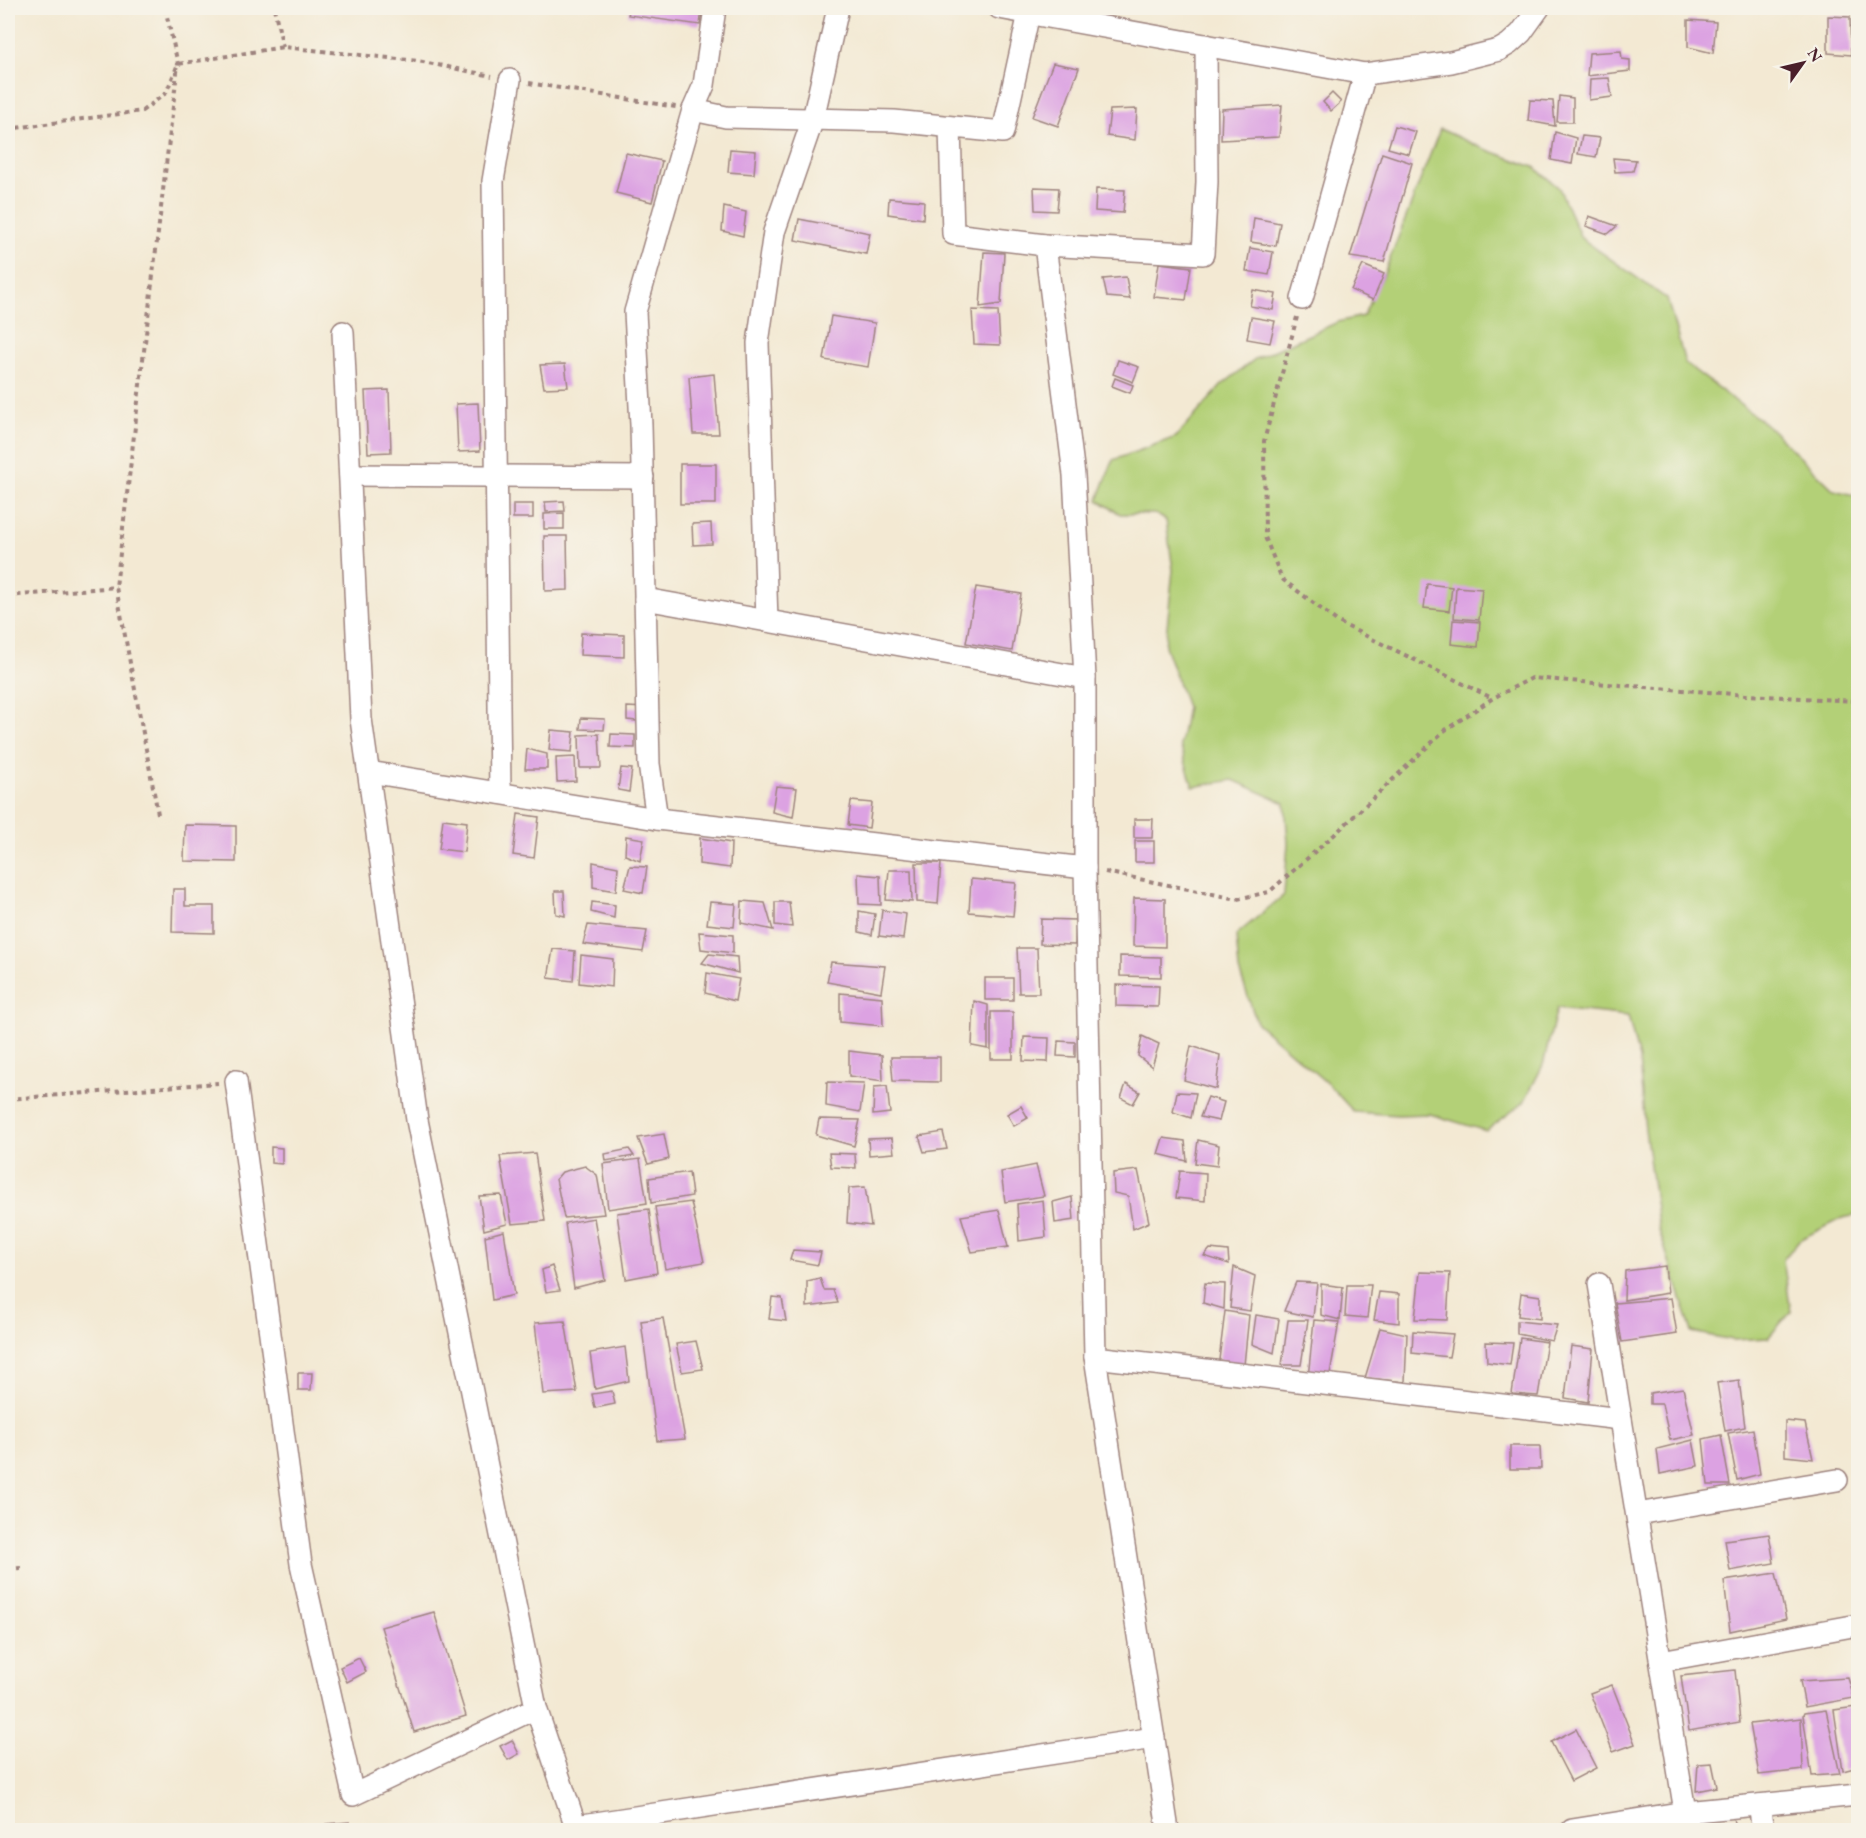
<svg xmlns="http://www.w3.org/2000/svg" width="1866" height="1838" font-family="'EB Garamond',serif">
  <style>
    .green { fill: #b3d077; stroke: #7e7851; stroke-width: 1.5 }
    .building { fill: #dca2e2 }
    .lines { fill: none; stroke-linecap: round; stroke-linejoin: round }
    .minor-casing { stroke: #9e847f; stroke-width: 24 }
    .path { stroke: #9e847f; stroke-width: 4; stroke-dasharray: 4.5 4.5; stroke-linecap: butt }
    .minor { stroke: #fff; stroke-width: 21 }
  </style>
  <rect width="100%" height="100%" fill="#f7f3e8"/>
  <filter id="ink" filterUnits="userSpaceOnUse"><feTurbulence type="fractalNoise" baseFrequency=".0167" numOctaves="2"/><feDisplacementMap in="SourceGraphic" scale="12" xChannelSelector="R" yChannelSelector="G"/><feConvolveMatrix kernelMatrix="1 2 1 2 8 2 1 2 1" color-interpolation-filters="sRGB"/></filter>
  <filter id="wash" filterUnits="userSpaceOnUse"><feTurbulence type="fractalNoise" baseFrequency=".008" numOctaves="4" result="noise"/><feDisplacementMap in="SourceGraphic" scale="24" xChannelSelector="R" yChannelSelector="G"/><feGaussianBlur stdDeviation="1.35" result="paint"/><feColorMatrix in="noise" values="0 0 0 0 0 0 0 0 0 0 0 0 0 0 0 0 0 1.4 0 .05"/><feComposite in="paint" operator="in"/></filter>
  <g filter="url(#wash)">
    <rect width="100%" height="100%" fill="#f3e9d3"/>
    <polygon class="green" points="1440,129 1482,148 1534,167 1559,188 1581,238 1667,299 1685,363 1767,425 1834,490 1858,496 1858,1215 1842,1218 1799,1240 1783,1260 1791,1311 1768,1338 1733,1340 1692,1332 1659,1230 1645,1129 1639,1059 1628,1016 1557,1008 1543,1065 1524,1102 1486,1131 1430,1114 1398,1115 1354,1112 1328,1084 1257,1023 1239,970 1236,935 1284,895 1288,843 1285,803 1233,780 1193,787 1180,745 1187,707 1165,646 1173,570 1166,520 1155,514 1120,514 1098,500 1113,460 1176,437 1222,385 1255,359 1338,322 1363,316 1384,274"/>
    <g id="blocks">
      <g class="building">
        <polygon points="630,8 702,8 700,25 628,15"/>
        <polygon points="1828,16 1850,17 1851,55 1828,53"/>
        <polygon points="1688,20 1716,22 1713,53 1688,47"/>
        <polygon points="1621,51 1622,59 1630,60 1630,71 1587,76 1589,53"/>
        <polygon points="1053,63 1079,68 1058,126 1032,117"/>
        <polygon points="1609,78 1612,97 1589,100 1590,79"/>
        <polygon points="1332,93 1341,102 1331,111 1323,102"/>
        <polygon points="1559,96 1573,98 1573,122 1557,122"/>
        <polygon points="1530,100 1553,101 1555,126 1528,121"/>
        <polygon points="1282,105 1279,137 1221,140 1222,109"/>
        <polygon points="1137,109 1135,140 1107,136 1110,110"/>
        <polygon points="1395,126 1416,132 1409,154 1388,148"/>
        <polygon points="1555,132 1576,138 1572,164 1551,160"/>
        <polygon points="1582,136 1600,138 1596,157 1578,154"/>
        <polygon points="730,149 756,151 754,174 728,172"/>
        <polygon points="626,153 662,161 652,202 616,193"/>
        <polygon points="1382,153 1412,163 1384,262 1350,257"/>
        <polygon points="1613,158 1636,160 1633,171 1615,172"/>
        <polygon points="1034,187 1059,188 1057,211 1035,210"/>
        <polygon points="1096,189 1125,190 1123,213 1095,211"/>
        <polygon points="889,198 924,201 923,219 888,214"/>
        <polygon points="724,207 746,212 743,236 722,231"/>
        <polygon points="1589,216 1617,226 1608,234 1586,226"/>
        <polygon points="1254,218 1280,223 1276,246 1251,242"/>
        <polygon points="799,219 870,233 866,254 795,240"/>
        <polygon points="1250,248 1273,252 1269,275 1246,271"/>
        <polygon points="984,252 1004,253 1001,304 980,307"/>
        <polygon points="1159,263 1191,267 1186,300 1154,297"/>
        <polygon points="1363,265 1384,274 1373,300 1351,290"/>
        <polygon points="1126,277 1130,299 1107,297 1103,279"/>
        <polygon points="1253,290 1276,294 1273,310 1250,306"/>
        <polygon points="972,310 998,311 1000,345 974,344"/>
        <polygon points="831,316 875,323 868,367 824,360"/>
        <polygon points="1251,317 1275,321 1270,343 1247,339"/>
        <polygon points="1118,360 1139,367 1133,382 1113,374"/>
        <polygon points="565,364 568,387 544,388 540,365"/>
        <polygon points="714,374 719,434 693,434 689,377"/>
        <polygon points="1115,378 1133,385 1130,393 1112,386"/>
        <polygon points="389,390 391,452 368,453 365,391"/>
        <polygon points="478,403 480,451 458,452 456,404"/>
        <rect x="680" y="464" width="36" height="40"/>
        <polygon points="564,501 565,511 546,512 545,502"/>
        <rect x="513" y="504" width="20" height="14"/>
        <polygon points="564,513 564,529 544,529 544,514"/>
        <polygon points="711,523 712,544 693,545 692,524"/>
        <polygon points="544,536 567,536 568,590 545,591"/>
        <polygon points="1427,584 1452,587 1449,611 1424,608"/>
        <polygon points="976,587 1021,594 1012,651 966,643"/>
        <polygon points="1456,587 1482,589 1479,620 1454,618"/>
        <polygon points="1453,620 1480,622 1478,647 1451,644"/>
        <polygon points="581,633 624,635 624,657 580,655"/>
        <polygon points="627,707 645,708 646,722 627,720"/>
        <polygon points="581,718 605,719 604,730 580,729"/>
        <polygon points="551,730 574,732 572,752 549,750"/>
        <polygon points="599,734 601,768 580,768 579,735"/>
        <polygon points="611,734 635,735 635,748 610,747"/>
        <polygon points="527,749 547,754 547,769 525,769"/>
        <polygon points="575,757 576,781 557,782 556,758"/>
        <polygon points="621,768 632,769 629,792 618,790"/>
        <polygon points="776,786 797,788 793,817 772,812"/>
        <polygon points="851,801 872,803 869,828 848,825"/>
        <polygon points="518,814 539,817 534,858 513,855"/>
        <polygon points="443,819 467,822 464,852 439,849"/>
        <polygon points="1134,819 1153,819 1152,838 1134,838"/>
        <polygon points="185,825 236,826 236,862 184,861"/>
        <polygon points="626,836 644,839 640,861 625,855"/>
        <polygon points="700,838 731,843 730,868 699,864"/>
        <rect x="1135" y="841" width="19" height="21"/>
        <polygon points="593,862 618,867 616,891 593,887"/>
        <polygon points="916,863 941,863 938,904 917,902"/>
        <polygon points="630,866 647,867 643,893 624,889"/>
        <polygon points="889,870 911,870 912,902 886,900"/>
        <polygon points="858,874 880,876 881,905 859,904"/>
        <polygon points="971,879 1016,883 1013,916 969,912"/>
        <polygon points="173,889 185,889 185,906 214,906 214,933 172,932"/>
        <polygon points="555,891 564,891 565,916 556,914"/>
        <polygon points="1134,898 1165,899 1165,947 1133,946"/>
        <polygon points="742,901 765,903 773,930 741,923"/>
        <polygon points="592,902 615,905 614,918 591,912"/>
        <polygon points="710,902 736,904 734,927 707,924"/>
        <polygon points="775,902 789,902 792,927 775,925"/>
        <polygon points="882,910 906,914 903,939 879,936"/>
        <polygon points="859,911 875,914 872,935 859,932"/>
        <polygon points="1041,919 1076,920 1075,945 1040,944"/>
        <polygon points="588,925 647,931 643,952 583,944"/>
        <polygon points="699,932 733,935 733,953 701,949"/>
        <polygon points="1017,948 1037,948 1039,993 1019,993"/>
        <polygon points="553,949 575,951 573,981 548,978"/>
        <polygon points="709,954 737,957 738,973 702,963"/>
        <polygon points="581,955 613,959 612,987 579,983"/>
        <polygon points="1120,956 1161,957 1161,977 1120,976"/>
        <polygon points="831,962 885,966 881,992 827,982"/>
        <polygon points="707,973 739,979 735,1001 705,993"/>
        <rect x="985" y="978" width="28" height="22"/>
        <polygon points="1116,985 1159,986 1158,1007 1116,1006"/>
        <polygon points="840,993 882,997 883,1026 840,1022"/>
        <polygon points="974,1001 988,1005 988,1049 972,1046"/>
        <rect x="991" y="1012" width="22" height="47"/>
        <polygon points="1142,1036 1159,1044 1152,1067 1138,1056"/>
        <polygon points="1024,1037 1049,1038 1048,1062 1023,1061"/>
        <polygon points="1058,1041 1075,1042 1075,1057 1057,1056"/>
        <polygon points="1191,1046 1220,1055 1216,1089 1184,1080"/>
        <polygon points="849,1051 882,1055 883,1081 849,1076"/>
        <polygon points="891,1057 940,1057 940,1082 893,1081"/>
        <polygon points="827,1082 864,1083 860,1112 826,1106"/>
        <polygon points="1126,1084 1140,1092 1133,1104 1121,1098"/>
        <polygon points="887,1086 890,1113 873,1115 874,1087"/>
        <polygon points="1177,1092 1196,1093 1191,1118 1173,1112"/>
        <polygon points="1208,1097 1224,1102 1219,1121 1200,1117"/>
        <polygon points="1021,1106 1028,1118 1014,1126 1007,1114"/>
        <polygon points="819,1119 860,1120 854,1146 816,1135"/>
        <polygon points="943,1132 947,1149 924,1152 919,1136"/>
        <polygon points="664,1134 669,1159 648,1164 638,1138"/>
        <polygon points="892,1138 894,1153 869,1155 868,1139"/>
        <polygon points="1163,1138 1185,1141 1187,1161 1158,1154"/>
        <polygon points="1198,1140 1219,1145 1217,1166 1195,1163"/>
        <polygon points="271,1147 282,1148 282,1164 271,1163"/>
        <polygon points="629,1149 634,1156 606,1161 605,1154"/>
        <polygon points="535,1153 545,1221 512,1224 500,1156"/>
        <polygon points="829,1153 855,1154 856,1168 831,1167"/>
        <polygon points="640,1159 647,1203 608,1209 603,1164"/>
        <polygon points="1036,1165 1044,1196 1005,1202 1001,1172"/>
        <polygon points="585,1166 597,1175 604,1214 564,1218 556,1179 562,1172"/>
        <polygon points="1138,1170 1149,1222 1133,1229 1128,1196 1114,1193 1113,1173"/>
        <polygon points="1180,1171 1206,1173 1205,1201 1176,1198"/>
        <polygon points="689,1172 692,1196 651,1203 649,1178"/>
        <polygon points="865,1187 871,1226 847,1223 849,1188"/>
        <polygon points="501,1195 507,1224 484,1230 479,1196"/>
        <polygon points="1072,1197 1074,1220 1055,1223 1053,1202"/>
        <polygon points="1043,1200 1046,1237 1019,1241 1017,1204"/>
        <polygon points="691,1202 704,1262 665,1269 655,1207"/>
        <polygon points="649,1209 657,1273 626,1279 617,1213"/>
        <polygon points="999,1210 1008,1247 972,1252 961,1216"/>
        <polygon points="594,1218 605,1280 574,1288 565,1223"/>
        <polygon points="504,1231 514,1295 492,1300 485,1236"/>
        <polygon points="1210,1249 1228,1251 1229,1264 1204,1256"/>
        <polygon points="793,1250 821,1252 818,1265 790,1260"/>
        <polygon points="552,1266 560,1290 546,1292 542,1270"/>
        <polygon points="1665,1266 1668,1293 1624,1300 1625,1271"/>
        <polygon points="1234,1267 1255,1276 1250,1311 1230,1308"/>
        <polygon points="1420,1272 1450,1273 1447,1320 1415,1319"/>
        <polygon points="820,1278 824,1290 833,1290 838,1303 807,1307 807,1281"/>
        <polygon points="1296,1282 1317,1283 1313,1317 1284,1311"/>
        <polygon points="1205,1283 1225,1284 1224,1309 1203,1303"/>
        <polygon points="1321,1284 1343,1287 1340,1320 1321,1315"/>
        <polygon points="1347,1285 1371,1285 1367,1318 1345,1316"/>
        <polygon points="1379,1292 1399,1294 1399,1323 1374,1320"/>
        <polygon points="1521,1293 1540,1296 1540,1319 1518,1316"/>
        <polygon points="772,1297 782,1298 786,1321 769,1319"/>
        <polygon points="1671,1298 1677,1334 1622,1342 1615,1303"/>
        <polygon points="1225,1311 1249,1315 1244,1365 1219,1360"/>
        <polygon points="1256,1315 1279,1319 1274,1353 1252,1344"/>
        <polygon points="663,1318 685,1439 657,1441 641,1321"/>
        <polygon points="1288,1320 1308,1320 1301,1365 1282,1365"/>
        <polygon points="1314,1320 1339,1322 1330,1374 1308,1378"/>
        <polygon points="565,1321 577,1392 543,1394 535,1323"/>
        <polygon points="1517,1321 1557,1325 1552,1341 1517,1334"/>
        <polygon points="1380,1328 1407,1334 1405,1382 1365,1378"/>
        <polygon points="1413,1331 1453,1334 1449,1357 1412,1353"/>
        <polygon points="1520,1338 1547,1342 1538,1396 1512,1394"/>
        <polygon points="696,1341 703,1369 682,1372 676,1344"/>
        <polygon points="1486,1342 1513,1343 1510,1365 1487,1362"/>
        <polygon points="1571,1346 1593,1349 1588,1402 1565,1398"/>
        <polygon points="625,1347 629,1381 595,1389 590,1353"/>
        <polygon points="298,1373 312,1373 311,1390 298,1390"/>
        <polygon points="1739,1380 1745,1427 1725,1431 1717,1383"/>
        <polygon points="1683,1388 1694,1435 1670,1440 1662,1404 1650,1404 1650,1393"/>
        <polygon points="612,1391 615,1404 595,1408 592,1394"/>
        <polygon points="1785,1421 1805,1423 1813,1459 1785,1456"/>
        <polygon points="1753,1429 1760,1474 1737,1480 1728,1433"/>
        <polygon points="1721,1435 1730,1485 1708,1485 1703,1439"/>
        <polygon points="1693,1440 1698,1466 1660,1474 1657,1449"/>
        <polygon points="1510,1446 1540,1446 1541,1469 1510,1469"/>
        <polygon points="1769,1534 1774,1563 1730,1571 1725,1540"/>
        <polygon points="1776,1573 1786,1619 1730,1631 1724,1581"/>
        <polygon points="434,1612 466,1716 414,1732 381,1627"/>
        <polygon points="359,1658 366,1672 347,1682 340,1667"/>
        <polygon points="1735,1670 1740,1722 1689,1731 1681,1676"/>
        <polygon points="1848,1678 1854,1698 1805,1707 1800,1681"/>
        <polygon points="1612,1685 1635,1744 1613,1752 1590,1693"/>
        <polygon points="1856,1707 1858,1722 1858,1767 1843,1771 1834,1710"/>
        <polygon points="1826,1710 1840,1774 1812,1776 1803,1715 1804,1713"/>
        <polygon points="1801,1718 1803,1770 1759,1775 1750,1724"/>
        <polygon points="1576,1729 1596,1768 1571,1781 1551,1742"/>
        <polygon points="512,1740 519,1754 508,1760 500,1746"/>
        <polygon points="1712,1763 1717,1787 1696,1791 1698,1764"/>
        <polygon points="1733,1817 1735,1830 1699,1830 1698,1823"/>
        <polygon points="349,1822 346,1830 326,1830 326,1824"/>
      </g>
    </g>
  </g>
  <g filter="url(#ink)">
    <use href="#blocks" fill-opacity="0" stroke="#9e847f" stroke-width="1.5"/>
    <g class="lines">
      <g class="minor-casing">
        <g id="minor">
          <polyline points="999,8 1365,74 1451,62 1499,50 1509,44 1521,33 1539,8"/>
          <polyline points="693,110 726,117 894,121 1003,132 1029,13"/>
          <polyline points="950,127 953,234 1045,245 1203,254 1207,182 1206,45"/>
          <polyline points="1045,245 1074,475 1085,678 1085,868 1095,1357 1168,1830"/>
          <polyline points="1302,299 1365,74"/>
          <polyline points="343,332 361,719 417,1120 536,1708 577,1830"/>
          <polyline points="350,475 643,477"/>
          <polyline points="645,599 1085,678"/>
          <polyline points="767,621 758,343 774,232 813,119 838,8"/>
          <polyline points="369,772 657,819 1085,868"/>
          <polyline points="500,793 493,181 510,80"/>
          <polyline points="657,819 649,764 641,425 635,312 693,110 704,85 715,8"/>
          <polyline points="236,1081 301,1564 353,1795 536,1708"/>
          <polyline points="1599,1284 1688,1830"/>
          <polyline points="1095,1357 1621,1419"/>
          <polyline points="1637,1514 1837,1480"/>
          <polyline points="1661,1661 1858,1625"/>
          <polyline points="1759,1805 1763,1830"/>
          <polyline points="576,1826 1154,1738"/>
          <polyline points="1572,1830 1685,1812 1858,1795"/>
        </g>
      </g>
      <g class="path">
        <polyline points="274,8 283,47"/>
        <polyline points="529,83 676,107"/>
        <polyline points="8,129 142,111 166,93 178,64 283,47 418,61 492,76"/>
        <polyline points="1297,317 1264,441 1265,537 1282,579 1338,622 1492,698"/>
        <polyline points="8,596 116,587"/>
        <polyline points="158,814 116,587 178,64 165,8"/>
        <polyline points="1105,872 1237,899 1269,892 1334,835 1444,731 1493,698 1532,678 1746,695 1858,701"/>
        <polyline points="8,1099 218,1083"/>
        <polyline points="8,1569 21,1568"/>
      </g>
      <use href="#minor" class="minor"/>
    </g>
  </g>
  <rect width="1866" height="1838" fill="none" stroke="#f7f3e8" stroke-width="30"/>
  <g transform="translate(1803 63) rotate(56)" stroke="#f7f3e8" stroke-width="4.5" paint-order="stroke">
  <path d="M0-4.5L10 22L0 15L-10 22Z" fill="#4a1f2b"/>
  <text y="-9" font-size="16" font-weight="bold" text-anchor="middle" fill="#4a1f2b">N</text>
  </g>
</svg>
